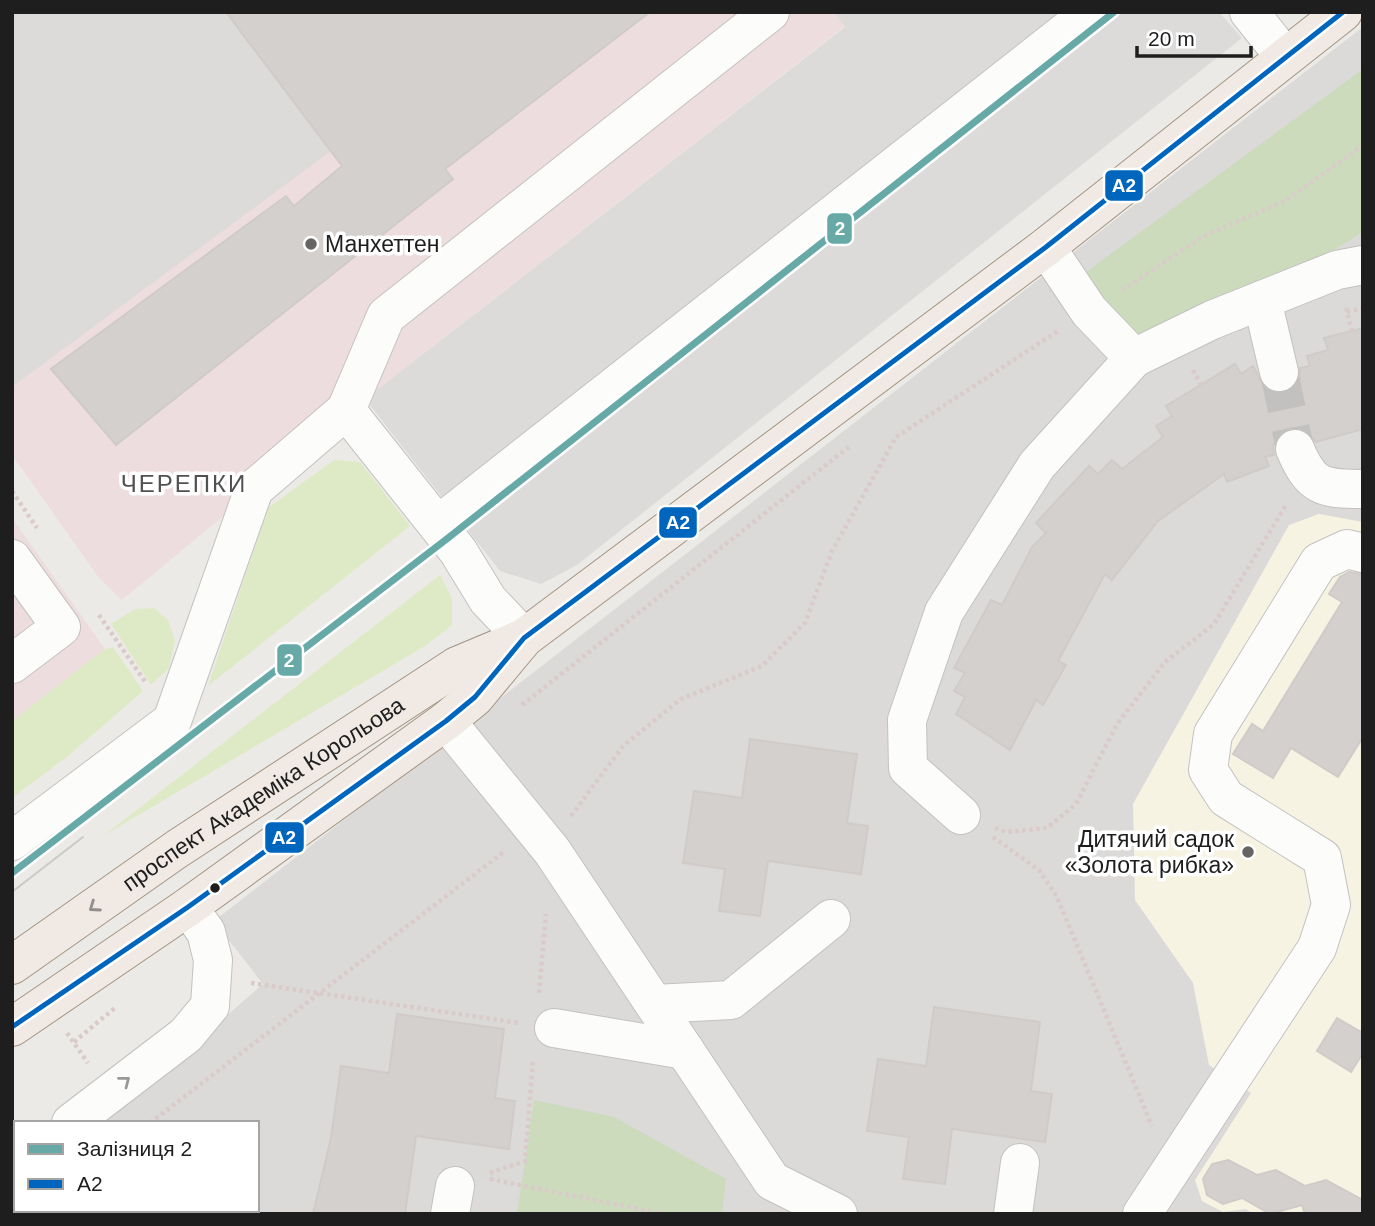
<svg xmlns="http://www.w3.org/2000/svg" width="1375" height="1226" font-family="Arial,sans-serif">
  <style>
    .residential { fill: #dbdad8 }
    .commercial { fill: #eeddde }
    .education { fill: #f6f3e2 }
    .grass { fill: #deeac5 }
    .forest { fill: #cbdbbc }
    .parking { fill: #dcdbda }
    .building { fill: #d3d0ce; stroke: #d0cbc8; stroke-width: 2 }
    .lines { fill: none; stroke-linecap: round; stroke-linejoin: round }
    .minor-tunnel { stroke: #c3c1bf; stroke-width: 38; stroke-dasharray: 38 19; stroke-linecap: butt }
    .minor-casing { stroke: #c3c2c1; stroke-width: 40 }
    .major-casing { stroke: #a39483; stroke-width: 40 }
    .path { stroke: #dacbca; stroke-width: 4.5; stroke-dasharray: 3.5 3.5; stroke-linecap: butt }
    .minor { stroke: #fcfcfb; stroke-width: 38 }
    .major { stroke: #f1eae4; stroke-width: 38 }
    .tram { stroke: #cacac9; stroke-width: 2 }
    .bus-1-casing { stroke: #fff; stroke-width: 10 }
    .bus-1 { stroke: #0065bd; stroke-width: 5 }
    .rail-1-casing { stroke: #fff; stroke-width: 12 }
    .rail-1 { stroke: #66a9a7; stroke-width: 7 }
    .oneway { stroke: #928e8b }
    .oneway2 { stroke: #989898 }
    .poi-dot { fill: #666564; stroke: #fff; stroke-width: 2.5 }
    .bus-dot { fill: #1e1e1e; stroke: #fff; stroke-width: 2.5 }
    .labels { text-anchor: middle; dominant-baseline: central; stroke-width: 7; stroke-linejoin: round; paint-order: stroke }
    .poi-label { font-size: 23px; fill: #1e1e1e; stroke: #fff; text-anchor: start }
    .street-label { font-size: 23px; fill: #1e1e1e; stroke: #fff }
    .neighbourhood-label { font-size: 24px; letter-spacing: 2px; fill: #515151; stroke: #fff }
    .line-badge { stroke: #fff; stroke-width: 2.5 }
    .badge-label { font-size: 19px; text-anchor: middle; font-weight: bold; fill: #fff }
  </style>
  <rect width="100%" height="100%" fill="#eceae7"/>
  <polygon class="residential" points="1363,27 1363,1214 19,1214 19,1210 257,1210 257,1123 104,1123 263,984 214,921"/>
  <g class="commercial">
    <polygon points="12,12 834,12 845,26 365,399 122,600 99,578 12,455"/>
    <polygon points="12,518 105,649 12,721"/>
  </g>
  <polygon class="education" points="1319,514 1363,522 1363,1214 1253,1214 1246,1209 1223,1212 1202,1201 1195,1180 1251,1093 1209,1065 1193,983 1135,900 1133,804 1289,525"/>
  <g class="grass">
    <polygon points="334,460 360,462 410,526 208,686 268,508"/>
    <polygon points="440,575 452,598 452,625 425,646 103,836"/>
    <polygon points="154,608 168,620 175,640 169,668 151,685 111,624 135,609"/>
    <polygon points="113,647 143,691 68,756 12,798 12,721 105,649"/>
  </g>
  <g class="forest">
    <polygon points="1363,69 1363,232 1328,254 1138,344 1086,272"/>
    <polygon points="534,1100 614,1117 726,1179 722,1214 517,1214"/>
  </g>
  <g class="parking">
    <polygon points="12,12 226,12 331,151 12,387"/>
    <polygon points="834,12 1219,12 1242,38 577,565 541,584 500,571 365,399 845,27"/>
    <polygon points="442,1169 518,1185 512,1214 428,1214 436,1170"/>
  </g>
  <g class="building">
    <polygon points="226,12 650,12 445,169 453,179 116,445 51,369 286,196 294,206 342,166"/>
    <polygon points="1363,328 1363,429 1316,442 1307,431 1298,427 1286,429 1277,437 1273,446 1274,455 1265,457 1269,466 1227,482 1224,474 1158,521 1112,580 1105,574 1058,661 1066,665 1043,705 1036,700 1010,750 956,714 965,697 954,691 965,673 954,668 991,600 1002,605 1032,547 1046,533 1036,523 1089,466 1098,474 1112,460 1122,469 1163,437 1156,426 1172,416 1166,406 1235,364 1241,374 1253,366 1264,387 1273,393 1285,393 1294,387 1300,379 1300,368 1310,366 1307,356 1328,350 1324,338"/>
    <polygon points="1349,572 1363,574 1363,737 1338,777 1291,748 1273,778 1233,754 1252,724 1263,731 1342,602 1329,594 1340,577"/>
    <polygon points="750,739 857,754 847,823 868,826 861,874 768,861 760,916 719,911 725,869 683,863 694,791 742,798"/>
    <polygon points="934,1007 1040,1022 1031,1091 1052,1094 1045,1142 952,1129 945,1184 903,1179 909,1137 867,1131 878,1059 926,1066"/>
    <polygon points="397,1014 504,1029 495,1098 515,1101 509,1149 416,1136 405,1214 313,1214 331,1138 341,1066 389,1073"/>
    <polygon points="1337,1018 1363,1033 1363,1053 1351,1072 1317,1051"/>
    <polygon points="1228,1160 1257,1175 1276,1170 1305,1186 1326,1180 1363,1200 1363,1214 1305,1214 1302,1205 1270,1214 1242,1198 1223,1204 1207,1195 1203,1179 1212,1164"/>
  </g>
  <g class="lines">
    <polyline class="minor-tunnel" points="1279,372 1295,449"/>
    <g class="minor-casing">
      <g id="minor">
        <polyline points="1249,12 1285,57"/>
        <polyline points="1046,247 1089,311 1134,358 1212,320 1337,270 1363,265"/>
        <polyline points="1262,300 1279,372"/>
        <path d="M1295 449C1311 487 1322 489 1363 489"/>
        <polyline points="438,525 1091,12"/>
        <polyline points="12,559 61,627 12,664"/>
        <polyline points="524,638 488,600 458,551 346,410 386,316 770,12"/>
        <polyline points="446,721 552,851 772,1181 838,1214"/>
        <polyline points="961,815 908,768 907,720 944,612 1037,465 1134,358"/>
        <polyline points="12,841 172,721 254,489 346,410"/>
        <polyline points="655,1004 731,1000 831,919"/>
        <polyline points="554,1028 685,1050"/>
        <polyline points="71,1123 186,1035 210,1006 213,960 206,932 188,907"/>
        <polyline points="12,1168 16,1165"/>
        <polyline points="450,1214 455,1186"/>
        <polyline points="1013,1214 1020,1163"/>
        <polyline points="1142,1214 1317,948 1331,905 1322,858 1226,798 1208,770 1213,734 1319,562 1347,549 1363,553"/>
      </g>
    </g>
    <g class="major-casing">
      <g id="major">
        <path id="s1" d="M12 965 177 849 457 666 519 640"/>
        <polyline points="12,1027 188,907 446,721 475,697 524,638 1046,247 1343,12"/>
      </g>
    </g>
    <g class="path">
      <polyline points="1122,290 1206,235 1287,200 1363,145"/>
      <polyline points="1346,308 1352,331"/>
      <polyline points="1347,312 1363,308"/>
      <polyline points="1193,370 1201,385"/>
      <polyline points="12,491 37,528"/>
      <polyline points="99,615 146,683"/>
      <polyline points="522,705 850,446"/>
      <polyline points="571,816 623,746 681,699 762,666 805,623 832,551 896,437 1058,331"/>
      <polyline points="995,828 1006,832 1047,828 1076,804 1117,724 1165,662 1214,624 1286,505"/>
      <polyline points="993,837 1039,870 1057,897 1152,1126"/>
      <polyline points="251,983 519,1023"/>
      <polyline points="539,993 546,914"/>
      <polyline points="67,1033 88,1063"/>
      <polyline points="74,1042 116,1007"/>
      <polyline points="150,1123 505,851"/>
      <polyline points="490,1173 525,1161 533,1061"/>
      <polyline points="490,1179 664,1214"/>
      <polyline points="92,1210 95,1214"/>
      <polyline points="33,1214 38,1210"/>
    </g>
    <use href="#minor" class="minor"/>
    <use href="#major" class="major"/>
    <polyline class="tram" points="12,892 83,837"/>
    <g class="bus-1-casing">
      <polyline id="bus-1" points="12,1027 188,907 446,721 475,697 524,638 1046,247 1343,12"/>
    </g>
    <use href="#bus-1" class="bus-1"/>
    <g class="rail-1-casing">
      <polyline id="rail-1" points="12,873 448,538 1114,12"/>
    </g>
    <use href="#rail-1" class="rail-1"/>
  </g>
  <defs><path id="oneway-chevron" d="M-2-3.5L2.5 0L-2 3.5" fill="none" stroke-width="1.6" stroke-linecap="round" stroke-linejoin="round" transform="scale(1.75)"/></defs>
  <use class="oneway" href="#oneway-chevron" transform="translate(94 907) rotate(145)"/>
  <use class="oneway2" href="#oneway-chevron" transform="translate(125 1081) rotate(-38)"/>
  <g class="poi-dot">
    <circle cx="311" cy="244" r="7"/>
    <circle cx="1248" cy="852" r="7"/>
  </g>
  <circle class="bus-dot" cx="215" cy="888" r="6"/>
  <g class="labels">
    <g class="poi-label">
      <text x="325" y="244">Манхеттен</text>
      <text x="1234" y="839" text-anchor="end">Дитячий садок<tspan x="1234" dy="26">«Золота рибка»</tspan></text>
    </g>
    <g class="street-label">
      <text stroke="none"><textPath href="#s1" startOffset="304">проспект Академіка Корольова</textPath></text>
    </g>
    <g class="neighbourhood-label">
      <text x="184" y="483">ЧЕРЕПКИ</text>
    </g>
  </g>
  <g class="line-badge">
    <rect x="1104" y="169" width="40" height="33" rx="7" fill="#0065bd"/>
    <rect x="826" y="212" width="27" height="33" rx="7" fill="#66a9a7"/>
    <rect x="658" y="506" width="40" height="33" rx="7" fill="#0065bd"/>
    <rect x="276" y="643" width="27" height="34" rx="7" fill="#66a9a7"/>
    <rect x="264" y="821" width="41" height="33" rx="7" fill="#0065bd"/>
  </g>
  <g class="badge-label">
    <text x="1124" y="192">А2</text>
    <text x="840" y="235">2</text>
    <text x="678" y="529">А2</text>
    <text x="289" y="667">2</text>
    <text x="284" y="844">А2</text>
  </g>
  <rect width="1375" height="1226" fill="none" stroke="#1e1e1e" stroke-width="28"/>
  <rect x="14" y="1121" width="245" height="91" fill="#ffffff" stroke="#a5a5a5" stroke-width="2"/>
  <rect x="28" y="1144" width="35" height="10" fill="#66a9a7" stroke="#a5a5a5" stroke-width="2"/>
  <text x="77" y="1156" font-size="21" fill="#1e1e1e">Залізниця 2</text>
  <rect x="28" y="1179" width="35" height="10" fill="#0065bd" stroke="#a5a5a5" stroke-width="2"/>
  <text x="77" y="1191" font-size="21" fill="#1e1e1e">А2</text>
  <path d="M1137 46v10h114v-10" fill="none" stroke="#1e1e1e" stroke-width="3.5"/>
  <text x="1148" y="46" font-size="21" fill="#1e1e1e" stroke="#ffffff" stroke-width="5" paint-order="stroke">20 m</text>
</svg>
